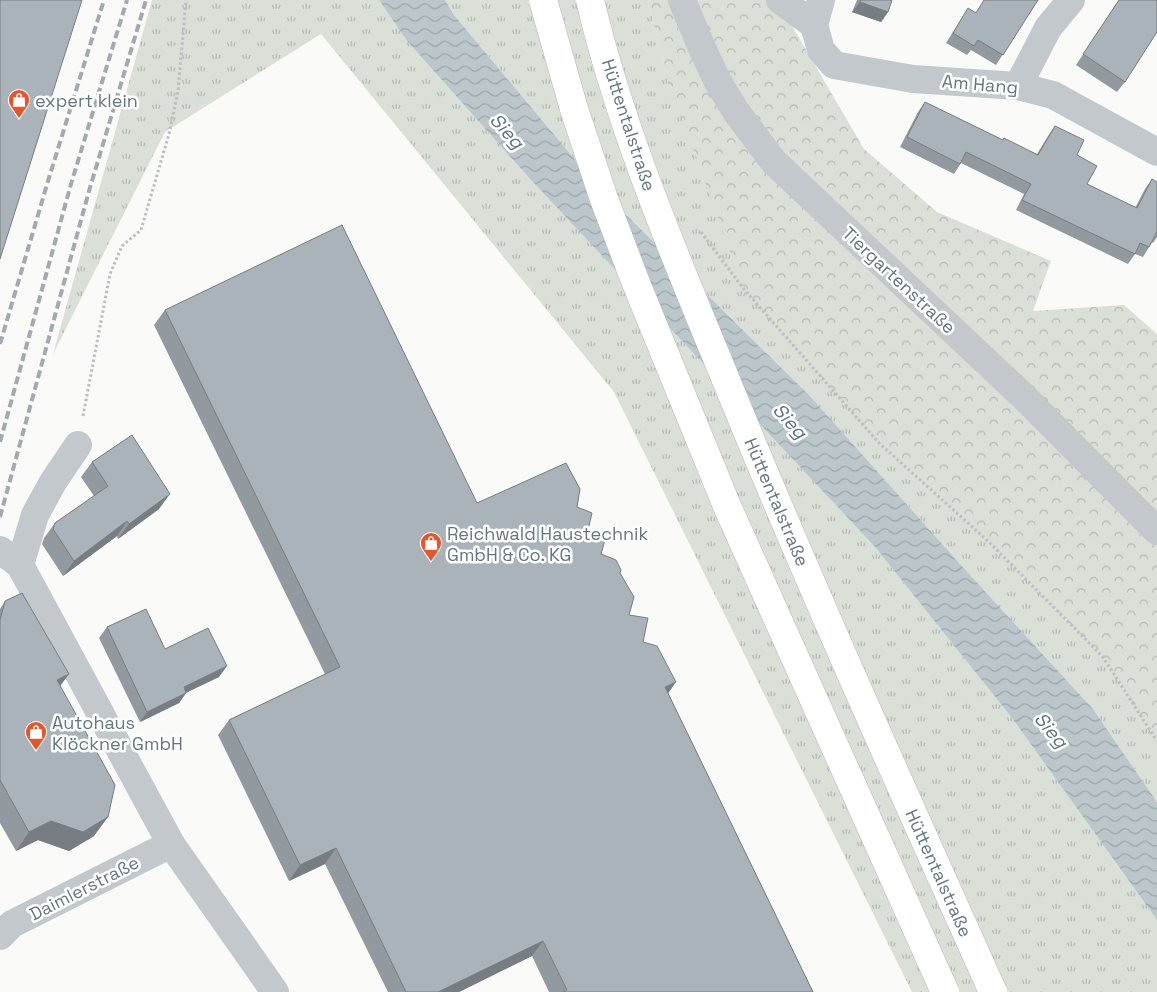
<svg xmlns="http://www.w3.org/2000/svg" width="1157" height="992" font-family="'Space Grotesk',sans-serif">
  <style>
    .grass { fill: url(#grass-tufts) }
    .forest { fill: url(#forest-crowns) }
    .water { fill: url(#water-waves) }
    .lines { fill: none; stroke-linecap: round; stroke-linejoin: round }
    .path { stroke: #bbbfc2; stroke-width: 3; stroke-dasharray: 2.5 2.5; stroke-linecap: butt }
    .minor { stroke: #c3c8cc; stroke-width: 28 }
    .rail { stroke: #a2aab0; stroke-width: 4; stroke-dasharray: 8 4; stroke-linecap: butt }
    .highway-bridge-casing { stroke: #b4b9bd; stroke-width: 29; stroke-linecap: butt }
    .highway-bridge { stroke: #fff; stroke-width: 28 }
    .wall { fill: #929a9f }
    .shaded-wall { fill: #777d82 }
    .building { fill: #aab3b9; stroke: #777d82 }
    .labels { text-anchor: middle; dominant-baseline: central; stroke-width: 5; stroke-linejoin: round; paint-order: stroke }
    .street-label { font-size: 18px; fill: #657683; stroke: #fff }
    .poi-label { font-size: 18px; fill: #657683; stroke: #fff; text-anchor: start }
    .water-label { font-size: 19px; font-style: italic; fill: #60757c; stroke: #fff }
  </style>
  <defs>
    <pattern id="grass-tufts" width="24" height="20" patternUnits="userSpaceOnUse" patternTransform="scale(1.25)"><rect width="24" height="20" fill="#dadfd7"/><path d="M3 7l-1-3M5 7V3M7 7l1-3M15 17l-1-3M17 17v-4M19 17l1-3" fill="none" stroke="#b4b9b4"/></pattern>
    <pattern id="forest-crowns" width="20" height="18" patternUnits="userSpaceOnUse" patternTransform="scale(1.25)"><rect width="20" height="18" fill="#dadfd7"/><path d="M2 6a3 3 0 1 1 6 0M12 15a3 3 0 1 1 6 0" fill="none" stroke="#b4b9b4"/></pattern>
    <pattern id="water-waves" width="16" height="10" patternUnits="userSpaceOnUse" patternTransform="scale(1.25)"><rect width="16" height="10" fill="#bbc7cb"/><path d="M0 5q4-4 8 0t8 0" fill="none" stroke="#9ca6aa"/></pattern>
  </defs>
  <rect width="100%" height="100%" fill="#fafaf8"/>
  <g class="grass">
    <polygon points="152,0 379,0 407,41 531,180 875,547 1012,718 1157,920 1157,992 912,992 614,392 321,34 165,132 53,354"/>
    <polygon points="445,0 648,0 665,70 879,443 988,541 1103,657 1157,741 1157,802 1093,709 961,565 810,396 598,187 454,15"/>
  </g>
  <polygon class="forest" points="648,0 777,0 864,149 937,212 1051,261 1033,311 1124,305 1157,334 1157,741 1103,657 988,541 879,443 743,288 665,70"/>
  <polygon class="water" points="379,0 445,0 454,15 598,187 810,396 961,565 1093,709 1157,802 1157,920 1012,718 875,547 531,180 407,41"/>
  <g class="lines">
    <g class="path">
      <polyline points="701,232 743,288 879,443 988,541 1103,657 1157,741"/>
      <polyline points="83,416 110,274 122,246 141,230 169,134 178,91 186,0"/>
    </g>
    <g class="minor">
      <polyline points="682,0 702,48 718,82 737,113 774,162 1024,397 1157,531"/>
      <polyline points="780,0 814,25"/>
      <polyline points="814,25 821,50 834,65 913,79 1018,86 1053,95 1157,152"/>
      <polyline points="814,25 821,0"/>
      <polyline points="1018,86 1048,28 1071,0"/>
      <polyline points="0,550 20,565 171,844 275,992"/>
      <polyline points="20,565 35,515 53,482 78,445"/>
      <polyline points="0,936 12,924 171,844"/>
    </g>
    <g class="rail">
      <polyline points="0,344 48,181 104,0"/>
      <polyline points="0,442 71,184 127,0"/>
      <polyline points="0,517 89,191 146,0"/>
    </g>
    <g class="highway-bridge-casing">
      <g id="highway-bridge">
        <polyline points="543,0 574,109 604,199 636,283 727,506 945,992"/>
        <path d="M590 0C621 131 675 256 726 380 810 586 902 789 993 992"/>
      </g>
    </g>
    <use href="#highway-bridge" class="highway-bridge"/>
  </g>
  <g class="wall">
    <polygon points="857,0 892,0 888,12 881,22 852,12"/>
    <polygon points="984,0 1038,0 996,65 971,50 967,55 946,43 968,8 976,13"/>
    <polygon points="1119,0 1125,82 1117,92 1076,65"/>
    <polygon points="925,102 1002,140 1037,154 1048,136 1055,126 1077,155 1087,184 1135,208 1145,189 1152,179 1157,182 1157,237 1153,243 1152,242 1143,257 1135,254 1128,264 1016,210 1024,194 961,163 954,174 900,147 918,112"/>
    <polygon points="165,310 477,503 577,507 601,554 620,573 629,615 643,642 813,992 549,992 532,956 459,992 388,992 325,864 289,881 218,735 229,720 325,674 154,325"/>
    <polygon points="92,462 159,509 118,539 117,536 63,576 42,544 44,538 55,523 94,496 81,477"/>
    <polygon points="5,601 60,686 94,836 69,851 38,840 16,851 0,823 0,609"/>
    <polygon points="107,627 165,649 219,677 186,693 179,703 140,722 99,638"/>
  </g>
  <g class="shaded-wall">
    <polygon points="860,2 888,12 881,22 852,12"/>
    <polygon points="170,494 159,509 118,539 129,524"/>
    <polygon points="127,521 117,536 63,576 74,561"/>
    <polygon points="227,666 219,677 176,697 184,687"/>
    <polygon points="69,674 55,693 57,680"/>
    <polygon points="676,682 665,698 665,687"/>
    <polygon points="186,693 179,703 140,722 147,712"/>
    <polygon points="108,817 94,836 69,851 38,840 16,851 29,832 51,821"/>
    <polygon points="336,848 325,864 289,881 300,865"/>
    <polygon points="543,941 532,956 459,992 438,992"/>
  </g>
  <g class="building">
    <polygon points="0,0 82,0 0,259"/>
    <polygon points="860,0 892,0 888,12 860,2"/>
    <polygon points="984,0 1038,0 1003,55 978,40 974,46 953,33 968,8 976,13"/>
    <polygon points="1119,0 1157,0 1157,32 1125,82 1083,54"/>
    <polygon points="925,102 1003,140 1004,138 1038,155 1055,126 1084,140 1077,155 1097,166 1087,184 1137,208 1152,179 1157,182 1157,232 1149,247 1140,243 1135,254 1022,200 1031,184 966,152 960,164 907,137"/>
    <polygon points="342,225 477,503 566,463 580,489 577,507 592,513 588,530 605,540 601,554 616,560 621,570 620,573 634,597 629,615 648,618 643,642 657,646 676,682 665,687 813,992 563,992 567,990 543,941 438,992 406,992 336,848 300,865 229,720 340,667 165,310"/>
    <polygon points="132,435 170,494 129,524 127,521 74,561 53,529 55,523 108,486 92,462"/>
    <polygon points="22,593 69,674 57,680 115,785 108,817 83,832 51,821 29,832 0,780 0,620 5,601"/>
    <polygon points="146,609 165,649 208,628 227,666 184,687 186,693 147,712 107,627"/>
  </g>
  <defs>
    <g id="shop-pin" transform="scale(1.125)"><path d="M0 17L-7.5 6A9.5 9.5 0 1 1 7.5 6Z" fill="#e4572e" stroke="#fff"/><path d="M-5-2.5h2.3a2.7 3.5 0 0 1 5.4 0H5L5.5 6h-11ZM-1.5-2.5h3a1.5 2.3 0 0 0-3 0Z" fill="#fff"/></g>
  </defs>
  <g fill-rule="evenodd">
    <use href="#shop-pin" x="19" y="100"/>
    <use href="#shop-pin" x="431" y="543"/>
    <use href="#shop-pin" x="36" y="732"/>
  </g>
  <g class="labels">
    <g class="street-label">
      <text transform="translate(980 84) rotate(5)">Am Hang</text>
      <text transform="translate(629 125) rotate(72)">Hüttentalstraße</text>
      <text transform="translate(899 280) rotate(43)">Tiergartenstraße</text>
      <text transform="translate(777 502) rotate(67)">Hüttentalstraße</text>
      <text transform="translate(939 873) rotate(66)">Hüttentalstraße</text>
      <text transform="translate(84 888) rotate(-27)">Daimlerstraße</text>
    </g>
    <g class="poi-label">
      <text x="35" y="100">expert klein</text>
      <text x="447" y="533">Reichwald Haustechnik<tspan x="447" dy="21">GmbH &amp; Co. KG</tspan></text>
      <text x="52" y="722">Autohaus<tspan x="52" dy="21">Klöckner GmbH</tspan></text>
    </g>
    <g class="water-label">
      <text transform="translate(507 131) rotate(48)">Sieg</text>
      <text transform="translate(790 421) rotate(48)">Sieg</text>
      <text transform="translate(1051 730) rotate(50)">Sieg</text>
    </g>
  </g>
</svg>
